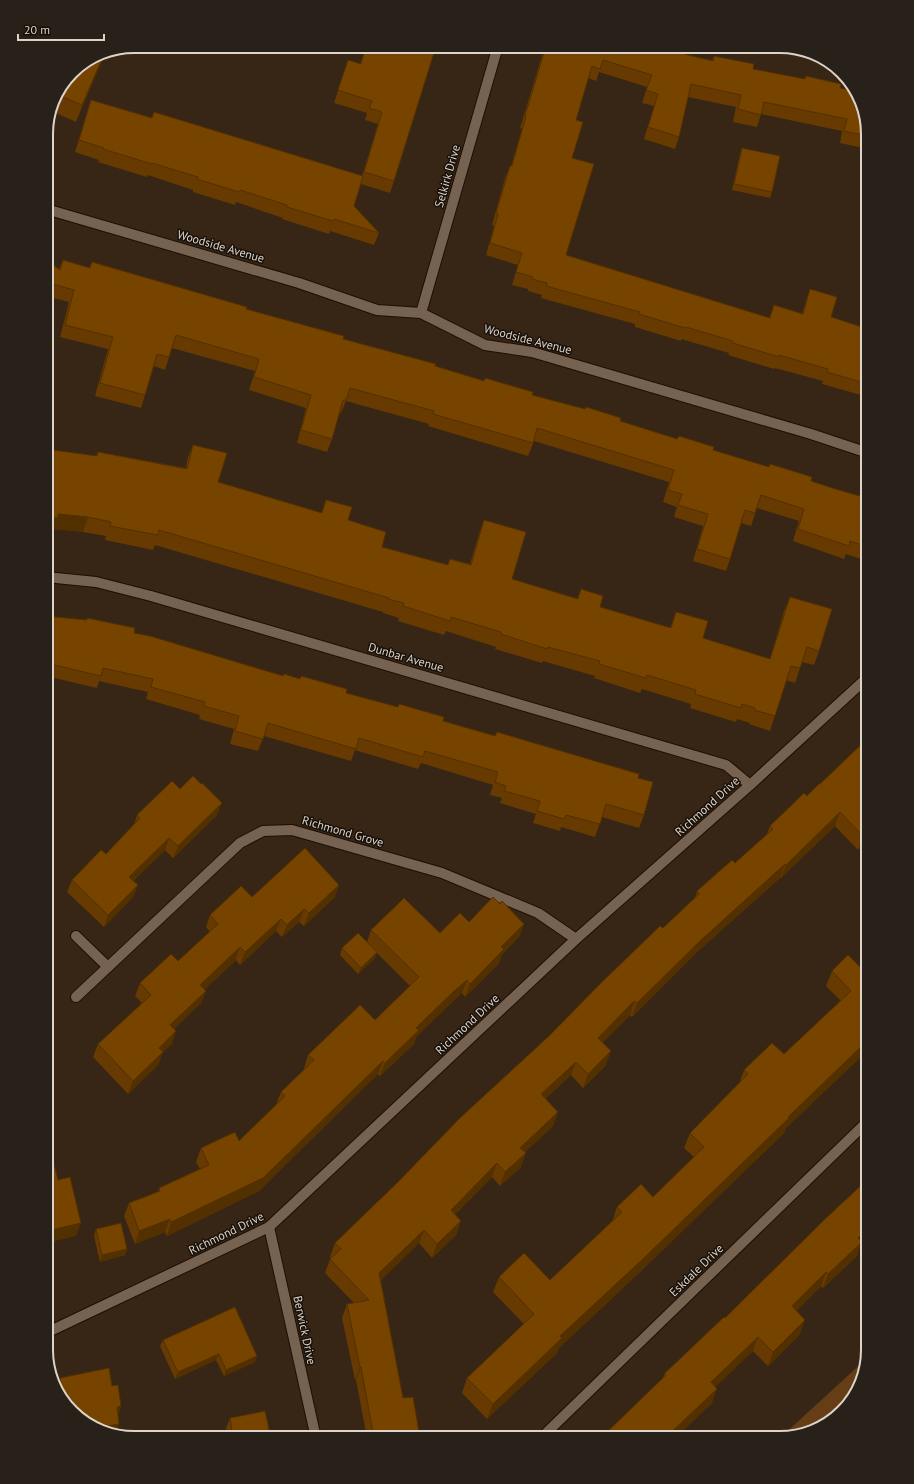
<svg xmlns="http://www.w3.org/2000/svg" width="914" height="1484" font-family="'PT Sans',sans-serif">
  <style>
    .green { fill: #653e15 }
    .lines { fill: none; stroke-linecap: round; stroke-linejoin: round }
    .minor-casing { stroke: #1e0e02; stroke-width: 12 }
    .minor { stroke: #766251; stroke-width: 10 }
    .wall { fill: #663a00 }
    .shaded-wall { fill: #533000 }
    .building { fill: #740; stroke: #533000 }
    .labels { text-anchor: middle; dominant-baseline: central; stroke-width: 3; stroke-linejoin: round; paint-order: stroke }
    .street-label { font-size: 12px; fill: #ded3c9; stroke: #18110a }
    .rim { fill: none; stroke: #ded3c9; stroke-width: 2 }
  </style>
  <rect width="100%" height="100%" fill="#372616"/>
  <polygon class="green" points="866,1359 856,1394 819,1429 780,1438"/>
  <g class="lines">
    <g class="minor-casing">
      <g id="minor">
        <polyline points="46,209 299,283 377,310 421,313 485,345 532,352 811,434 868,453"/>
        <polyline points="421,313 498,46"/>
        <polyline points="46,577 96,582 151,596 726,765 750,785"/>
        <polyline points="76,936 108,967"/>
        <polyline points="76,997 240,843 263,831 292,830 442,873 538,913 576,939"/>
        <polyline points="269,1227 316,1438"/>
        <polyline points="46,1333 269,1227 576,939 750,785 868,677"/>
        <polyline points="541,1438 868,1121"/>
      </g>
    </g>
    <use href="#minor" class="minor"/>
  </g>
  <g class="wall">
    <polygon points="373,46 436,46 394,181 390,193 361,184 354,206 379,233 374,245 330,231 329,234 282,219 283,218 236,202 235,205 193,192 193,190 148,175 147,177 98,162 99,160 75,152 91,100 152,118 362,176 378,124 365,120 367,113 334,103 348,60 360,64 365,50 373,47"/>
    <polygon points="545,46 661,46 688,55 712,60 714,56 753,69 805,79 806,76 840,88 868,134 868,149 840,143 842,131 761,114 757,127 733,122 736,107 688,97 679,137 675,149 644,139 654,106 642,103 647,87 599,72 596,81 588,78 576,120 572,158 566,255 769,318 774,305 802,314 810,289 831,317 868,329 868,397 822,384 823,381 775,368 774,369 728,355 729,353 681,339 681,341 635,327 635,324 541,298 542,295 528,291 528,289 512,285 518,265 486,255 494,226 492,225 505,178 510,166 511,166 522,129 520,128"/>
    <polygon points="106,51 76,122 51,111 55,95 72,72 100,53"/>
    <polygon points="742,148 772,192 770,198 732,190 740,154"/>
    <polygon points="46,260 59,269 63,260 89,268 92,262 343,339 620,421 832,488 863,497 868,494 868,561 846,554 844,559 793,541 799,521 757,508 751,526 741,523 730,559 726,571 693,561 703,526 674,517 677,507 663,502 669,482 534,441 528,456 428,426 429,424 346,401 341,413 340,412 332,439 327,452 297,443 306,408 249,390 255,371 172,348 165,370 154,366 145,395 141,408 95,396 108,349 60,337 69,302 46,296"/>
    <polygon points="193,445 218,482 321,513 326,500 348,520 382,547 448,565 450,559 470,564 479,534 484,520 512,579 577,599 581,589 600,607 670,628 676,612 703,638 770,659 784,611 790,597 819,651 814,665 802,662 795,683 786,680 770,731 749,724 750,723 737,719 736,722 690,708 691,704 642,689 640,693 594,678 595,676 543,661 542,663 495,649 496,647 446,631 444,635 398,621 399,618 383,613 383,612 155,545 153,550 105,540 106,536 83,532 54,529 52,533 46,532 96,456 98,452 186,468 187,460"/>
    <polygon points="46,616 134,633 443,721 638,778 644,815 639,828 602,817 595,837 561,827 560,831 533,823 536,814 500,803 502,798 490,795 493,785 421,763 418,769 355,750 351,761 264,736 258,751 230,744 234,729 199,719 200,715 146,699 148,692 99,681 97,688 46,676"/>
    <polygon points="819,784 868,841 858,850 835,826 781,878 780,878 695,954 632,1017 630,1015 602,1043 606,1065 583,1088 571,1075 545,1099 558,1112 553,1126 525,1152 521,1167 500,1186 492,1177 455,1214 457,1234 432,1258 419,1243 381,1280 403,1398 420,1438 367,1438 356,1380 355,1380 342,1318 347,1304 354,1303 325,1273 330,1259 331,1258 330,1257 335,1243 549,1036 663,928 680,912 695,898 697,891 735,863 767,834 770,826 807,796"/>
    <polygon points="180,789 217,815 173,858 165,850 133,881 138,885 133,897 104,927 67,892 72,880 106,854 134,825 137,815"/>
    <polygon points="252,897 335,897 304,926 299,922 282,937 276,931 240,965 236,960 204,990 206,991 201,1003 174,1029 172,1044 163,1052 158,1065 128,1094 93,1057 98,1044 142,1003 135,996 140,983 178,961 210,932 206,927 210,915"/>
    <polygon points="500,904 524,924 519,937 502,954 499,963 465,997 462,993 450,1004 416,1037 414,1044 380,1076 378,1074 259,1191 167,1236 165,1232 135,1244 124,1216 129,1203 158,1192 159,1188 200,1169 196,1162 201,1148 239,1141 276,1105 281,1092 305,1069 304,1068 308,1055 375,1020 410,986 377,953 374,959 358,974 340,955 342,948 367,942 371,930 440,933 469,922"/>
    <polygon points="860,967 868,967 868,1050 785,1129 784,1133 640,1272 559,1348 557,1353 487,1419 462,1393 467,1378 524,1324 493,1292 499,1277 550,1280 612,1222 617,1207 653,1197 694,1157 684,1148 690,1133 739,1084 744,1070 784,1054 841,1001 826,986 832,971"/>
    <polygon points="868,1179 868,1239 860,1246 857,1256 823,1288 821,1286 796,1311 800,1334 768,1366 753,1351 715,1387 712,1403 675,1438 601,1438 663,1378 664,1374 725,1318"/>
    <polygon points="96,1229 127,1249 125,1255 100,1262 94,1236"/>
    <polygon points="163,1340 255,1362 224,1376 216,1360 175,1379 160,1346"/>
    <polygon points="60,1378 112,1386 121,1406 118,1415 119,1424 116,1434 85,1423 56,1390"/>
    <polygon points="230,1418 271,1438 228,1438 226,1428"/>
  </g>
  <g class="shaded-wall">
    <polygon points="106,51 76,122 82,105 105,52"/>
    <polygon points="58,514 88,517 83,532 54,529 52,533 46,532 46,517"/>
    <polygon points="222,803 217,815 173,858 178,846"/>
    <polygon points="840,812 835,826 781,878 786,865"/>
    <polygon points="868,832 868,841 858,850 863,836"/>
    <polygon points="169,838 165,850 125,889 129,877"/>
    <polygon points="785,864 780,878 695,954 632,1017 637,1003 700,941"/>
    <polygon points="138,885 133,897 104,927 108,915"/>
    <polygon points="339,885 335,897 304,926 309,913"/>
    <polygon points="304,909 299,922 282,937 287,925"/>
    <polygon points="281,919 276,931 240,965 245,952"/>
    <polygon points="524,924 519,937 502,954 499,963 465,997 470,984 501,947"/>
    <polygon points="240,947 236,960 196,998 200,985"/>
    <polygon points="377,952 374,959 358,974 361,968"/>
    <polygon points="467,980 462,993 450,1004 416,1037 414,1044 380,1076 385,1063 416,1028 454,991"/>
    <polygon points="206,991 201,1003 165,1037 170,1025"/>
    <polygon points="634,1001 630,1015 593,1052 598,1038"/>
    <polygon points="176,1031 172,1044 154,1060 159,1048"/>
    <polygon points="868,1040 868,1050 785,1129 784,1133 640,1272 559,1348 557,1353 487,1419 493,1404 560,1336"/>
    <polygon points="611,1051 606,1065 583,1088 588,1074"/>
    <polygon points="163,1052 158,1065 128,1094 133,1081"/>
    <polygon points="383,1061 378,1074 259,1191 167,1236 171,1222"/>
    <polygon points="576,1062 571,1075 536,1107 541,1094"/>
    <polygon points="558,1112 553,1126 515,1161 520,1148"/>
    <polygon points="526,1153 521,1167 500,1186 505,1172"/>
    <polygon points="497,1163 492,1177 447,1223 451,1210"/>
    <polygon points="170,1219 165,1232 135,1244 139,1231"/>
    <polygon points="461,1221 457,1234 432,1258 437,1244"/>
    <polygon points="81,1223 76,1236 55,1241 50,1254 46,1255 46,1243 52,1230"/>
    <polygon points="868,1229 868,1239 860,1246 857,1256 823,1288 828,1274 858,1238"/>
    <polygon points="424,1230 419,1243 374,1287 379,1273"/>
    <polygon points="127,1249 125,1255 100,1262 102,1255"/>
    <polygon points="53,1272 48,1285 46,1286 46,1274"/>
    <polygon points="826,1272 821,1286 787,1321 792,1306"/>
    <polygon points="805,1320 800,1334 768,1366 773,1352"/>
    <polygon points="758,1337 753,1351 706,1396 711,1382"/>
    <polygon points="219,1354 216,1360 175,1379 178,1372"/>
    <polygon points="257,1356 255,1362 224,1376 226,1370"/>
    <polygon points="360,1367 361,1367 356,1380 355,1380"/>
    <polygon points="717,1389 712,1403 675,1438 666,1438"/>
    <polygon points="121,1406 117,1419 117,1407"/>
    <polygon points="119,1424 116,1434 101,1429 102,1427"/>
    <polygon points="661,1431 658,1438 653,1438"/>
  </g>
  <g class="building">
    <polygon points="374,46 436,46 394,181 364,172 382,112 369,108 372,101 338,90 348,60 361,64 365,50"/>
    <polygon points="546,46 661,46 688,55 713,61 714,56 754,64 753,69 805,79 806,76 841,84 840,88 855,91 859,95 868,134 868,136 844,131 847,119 764,102 761,115 738,109 741,95 691,84 679,137 648,127 658,94 646,90 652,75 603,60 600,69 592,66 576,120 583,122 572,158 594,164 566,255 770,318 774,305 803,314 810,289 837,297 831,317 868,329 868,384 827,372 828,369 779,355 779,357 733,343 733,341 686,327 685,328 639,314 640,312 546,286 547,283 532,279 533,277 516,272 522,253 490,243 498,214 496,213 510,166 512,166 526,116 525,116"/>
    <polygon points="105,52 82,105 56,94 72,72 100,53"/>
    <polygon points="91,100 152,118 154,112 363,176 354,206 379,233 334,219 333,221 287,207 287,205 240,190 239,192 197,179 198,177 152,163 152,164 103,149 104,148 79,140"/>
    <polygon points="742,148 780,156 772,192 734,184"/>
    <polygon points="46,260 60,270 63,260 90,268 92,262 247,307 246,309 344,336 343,339 436,364 435,366 484,381 485,378 533,392 532,395 585,409 586,407 621,418 620,421 677,439 679,436 714,447 713,450 769,467 770,464 812,477 811,481 832,488 863,497 864,493 868,494 868,547 850,541 849,546 798,529 804,509 761,495 755,513 745,510 730,559 697,549 708,514 678,505 682,494 668,490 674,470 537,428 533,443 433,414 434,411 350,388 346,400 343,400 332,439 301,430 311,395 254,377 259,359 176,335 169,357 157,354 145,395 100,383 113,337 65,325 74,290 46,282"/>
    <polygon points="193,445 227,453 218,482 322,513 326,500 352,507 348,520 386,532 382,547 448,565 450,559 471,565 484,520 526,532 512,579 578,599 581,589 603,596 600,607 671,628 676,612 708,621 703,638 770,659 790,597 832,609 819,651 807,647 800,668 791,666 775,716 754,710 755,708 742,704 741,708 695,694 696,690 647,675 646,678 599,664 600,661 548,647 547,649 501,634 501,632 451,617 450,621 403,606 404,603 388,599 389,598 159,530 158,535 110,526 111,522 88,517 58,514 58,518 46,517 46,449 97,456 98,452 187,469"/>
    <polygon points="46,616 87,620 87,618 135,628 134,633 150,636 283,676 284,674 300,679 301,676 347,689 346,693 398,707 399,704 444,717 443,721 495,736 497,732 639,774 638,778 653,782 644,815 606,804 600,824 566,815 564,819 537,811 540,801 504,791 506,786 495,782 498,772 425,751 423,757 359,738 356,749 268,723 263,739 235,731 239,716 204,706 205,702 151,687 153,679 103,668 101,676 46,663"/>
    <polygon points="868,738 868,832 863,836 840,812 786,865 785,864 700,941 637,1003 634,1001 598,1038 611,1051 588,1074 576,1062 541,1094 558,1112 520,1148 526,1153 505,1172 497,1163 451,1210 461,1221 437,1244 424,1230 379,1273 403,1398 413,1397 420,1438 374,1438 361,1367 360,1367 347,1304 369,1300 330,1259 341,1249 335,1243 398,1182 460,1118 549,1036 601,983 660,926 663,928 680,912 699,894 697,891 732,860 735,863 773,829 770,826 804,793 807,796 819,784 820,784"/>
    <polygon points="193,776 201,784 202,783 222,803 178,846 169,838 129,877 138,885 108,915 72,880 101,850 106,854 140,818 137,815 172,781 180,789"/>
    <polygon points="305,848 339,885 309,913 304,909 287,925 281,919 245,952 240,947 200,985 206,991 170,1025 176,1031 159,1048 163,1052 133,1081 98,1044 151,995 140,983 171,954 178,961 218,924 210,915 241,886 252,897"/>
    <polygon points="493,897 500,904 502,901 524,924 501,947 504,949 470,984 467,980 454,991 416,1028 419,1030 385,1063 383,1061 263,1178 171,1222 170,1219 139,1231 129,1203 160,1191 159,1188 209,1165 201,1148 235,1132 239,1141 285,1096 281,1092 314,1060 308,1055 360,1005 375,1020 419,977 371,930 404,898 440,933 460,913 469,922"/>
    <polygon points="358,933 377,952 361,968 342,948"/>
    <polygon points="848,955 860,967 864,963 868,967 868,1040 788,1117 789,1118 645,1257 560,1336 562,1338 493,1404 467,1378 534,1314 499,1277 524,1253 550,1280 622,1212 617,1207 641,1184 653,1197 704,1147 690,1133 748,1074 744,1070 772,1043 784,1054 851,991 832,971"/>
    <polygon points="53,1160 58,1180 70,1177 81,1223 52,1230 55,1241 46,1243 46,1162"/>
    <polygon points="868,1179 868,1229 858,1238 862,1242 828,1274 826,1272 792,1306 805,1320 773,1352 758,1337 711,1382 717,1389 666,1437 661,1431 653,1438 601,1438 666,1375 664,1374 724,1317 725,1318 824,1220"/>
    <polygon points="121,1223 127,1249 102,1255 96,1229"/>
    <polygon points="46,1244 53,1272 46,1274"/>
    <polygon points="235,1307 257,1356 226,1370 219,1354 178,1372 163,1340"/>
    <polygon points="109,1368 112,1386 118,1385 121,1406 117,1407 119,1424 102,1427 102,1429 85,1423 64,1399 60,1378"/>
    <polygon points="265,1411 271,1438 233,1438 230,1418"/>
  </g>
  <g class="labels">
    <g class="street-label">
      <text transform="translate(447 176) rotate(-74)">Selkirk Drive</text>
      <text transform="translate(221 246) rotate(16)">Woodside Avenue</text>
      <text transform="translate(528 339) rotate(14)">Woodside Avenue</text>
      <text transform="translate(406 657) rotate(16)">Dunbar Avenue</text>
      <text transform="translate(707 806) rotate(-42)">Richmond Drive</text>
      <text transform="translate(343 831) rotate(16)">Richmond Grove</text>
      <text transform="translate(467 1024) rotate(-43)">Richmond Drive</text>
      <text transform="translate(226 1233) rotate(-26)">Richmond Drive</text>
      <text transform="translate(696 1270) rotate(-44)">Eskdale Drive</text>
      <text transform="translate(305 1330) rotate(78)">Berwick Drive</text>
    </g>
  </g>
  <path d="M0 0H914V1484H0ZM134 53H780A81 81 0 0 1 861 134V1350A81 81 0 0 1 780 1431H134A81 81 0 0 1 53 1350V134A81 81 0 0 1 134 53Z" fill="#282119" fill-rule="evenodd"/>
  <path class="rim" d="M134 53H780A81 81 0 0 1 861 134V1350A81 81 0 0 1 780 1431H134A81 81 0 0 1 53 1350V134A81 81 0 0 1 134 53Z"/>
  <path d="M18 34v6h86v-6" fill="none" stroke="#ded3c9" stroke-width="2"/>
  <text x="24" y="34" font-size="12" fill="#ded3c9" stroke="#18110a" stroke-width="3" paint-order="stroke">20 m</text>
</svg>
